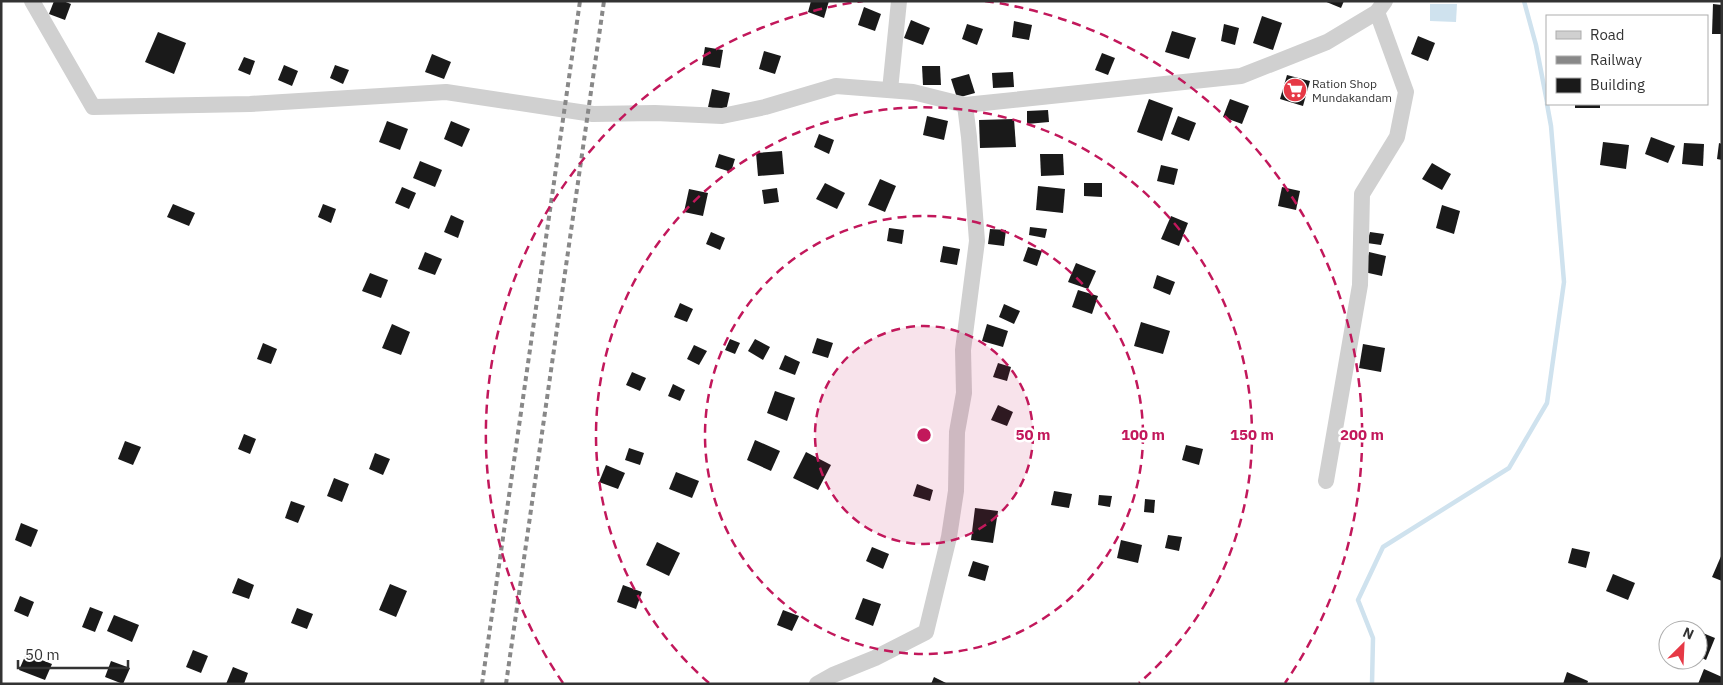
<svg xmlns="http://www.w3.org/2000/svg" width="1723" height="685" font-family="'IBM Plex Sans',sans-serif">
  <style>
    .water { fill: #cfe2ee }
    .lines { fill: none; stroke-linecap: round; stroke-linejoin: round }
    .stream { stroke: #cfe2ee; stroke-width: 4.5 }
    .building { fill: #1a1a1a }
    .minor { stroke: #d0d0d0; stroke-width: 16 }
    .rail { stroke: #888; stroke-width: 4; stroke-dasharray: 5 4; stroke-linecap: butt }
    .ring { fill: none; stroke: #c2185b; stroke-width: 2.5; stroke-dasharray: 9 6 }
    .labels { text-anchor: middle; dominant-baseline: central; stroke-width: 5; stroke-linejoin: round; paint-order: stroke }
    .poi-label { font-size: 12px; fill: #333; stroke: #fff; text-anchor: start }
    .centre { fill: #c2185b; stroke: #fff; stroke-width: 2.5 }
    .ring-label { font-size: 15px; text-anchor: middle; font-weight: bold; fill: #c2185b; stroke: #fff; stroke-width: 5; stroke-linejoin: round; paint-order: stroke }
  </style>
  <rect width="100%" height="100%" fill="#fff"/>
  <polygon class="water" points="1430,4 1457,4 1456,22 1430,21"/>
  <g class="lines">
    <g class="stream">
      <polyline points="1524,1 1536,45 1547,102"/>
      <polyline points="1372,684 1373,638 1358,600 1383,547 1509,468 1547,403 1564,282 1551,126 1547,104"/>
    </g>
  </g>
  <g class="building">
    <polygon points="54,1 63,1 71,4 65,20 49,14"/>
    <polygon points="811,1 829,1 824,18 808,12"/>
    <polygon points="1324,1 1344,1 1341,8"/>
    <polygon points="1713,4 1722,5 1722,34 1712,34"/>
    <polygon points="864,7 881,14 875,31 858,25"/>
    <polygon points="1262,16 1282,23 1273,50 1253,43"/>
    <polygon points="911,20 930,28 923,45 904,38"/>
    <polygon points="1014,21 1032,25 1029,40 1012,37"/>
    <polygon points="967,24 983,29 977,45 962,39"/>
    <polygon points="1224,24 1239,28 1235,45 1221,41"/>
    <polygon points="1172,31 1196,38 1189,59 1165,52"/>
    <polygon points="158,32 186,43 174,74 145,62"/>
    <polygon points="1418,36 1435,43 1428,61 1411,54"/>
    <polygon points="705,47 723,50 720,68 702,65"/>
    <polygon points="764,51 781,56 775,74 759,69"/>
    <polygon points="1102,53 1115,58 1108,75 1095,70"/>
    <polygon points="432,54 451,62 444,79 425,72"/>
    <polygon points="244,57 255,61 250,75 238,70"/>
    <polygon points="284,65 298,71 292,86 278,80"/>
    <polygon points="335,65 349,70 343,84 330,78"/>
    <polygon points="922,66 940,66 941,85 923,85"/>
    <polygon points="1013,72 1014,87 993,88 992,73"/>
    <polygon points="969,74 975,93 957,98 951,79"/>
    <polygon points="1287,75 1310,81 1303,106 1280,99"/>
    <polygon points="712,89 730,93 726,111 708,107"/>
    <polygon points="1149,99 1173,108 1162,141 1137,132"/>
    <polygon points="1230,99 1249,106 1242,124 1223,117"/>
    <rect x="1575" y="104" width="25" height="4"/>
    <polygon points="1048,110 1049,122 1027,124 1027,111"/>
    <polygon points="927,116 948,121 944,140 923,135"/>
    <polygon points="1178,116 1196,123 1189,141 1171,134"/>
    <polygon points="1014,119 1016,147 980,148 979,120"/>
    <polygon points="387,121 408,129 400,150 379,142"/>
    <polygon points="451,121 470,129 462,147 444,139"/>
    <polygon points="819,134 834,140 829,154 814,147"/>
    <polygon points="1651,137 1675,146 1668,163 1645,154"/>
    <polygon points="1603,142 1629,145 1626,169 1600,165"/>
    <polygon points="1684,143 1704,144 1703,166 1682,164"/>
    <polygon points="1719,143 1722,144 1722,160 1717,159"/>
    <polygon points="782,151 784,174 758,176 756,153"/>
    <polygon points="719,154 735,159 731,172 715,167"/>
    <polygon points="1040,154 1063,154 1064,175 1041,176"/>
    <polygon points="420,161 442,170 435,187 413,178"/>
    <polygon points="1432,163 1451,174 1442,190 1422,179"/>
    <polygon points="1161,165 1178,169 1174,185 1157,181"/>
    <polygon points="880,179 896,186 885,212 868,205"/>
    <polygon points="825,183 845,193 837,209 816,199"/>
    <polygon points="1084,183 1102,183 1102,197 1084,196"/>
    <polygon points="1038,186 1065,189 1063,213 1036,210"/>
    <polygon points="402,187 416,193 409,209 395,203"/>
    <polygon points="1282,187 1300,191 1296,210 1278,206"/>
    <polygon points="777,188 779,202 764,204 762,190"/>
    <polygon points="689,189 708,193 703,216 684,212"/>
    <polygon points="173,204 195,213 189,226 167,217"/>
    <polygon points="323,204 336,209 331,223 318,217"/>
    <polygon points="1442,205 1460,211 1454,234 1436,228"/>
    <polygon points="451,215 464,221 458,238 444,232"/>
    <polygon points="1171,216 1188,223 1179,246 1161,239"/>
    <polygon points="1030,227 1047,229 1045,238 1029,235"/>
    <polygon points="889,228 904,230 902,244 887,241"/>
    <polygon points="990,229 1006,230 1004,246 988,244"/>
    <polygon points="711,232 725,238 720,250 706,244"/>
    <polygon points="1370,232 1384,234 1381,245 1367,243"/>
    <polygon points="943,246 960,249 957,265 940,262"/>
    <polygon points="1028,247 1042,251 1037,266 1023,261"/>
    <polygon points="425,252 442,259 435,275 418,269"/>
    <polygon points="1369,252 1386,256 1382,276 1364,272"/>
    <polygon points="1076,263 1096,271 1088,289 1068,282"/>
    <polygon points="370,273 388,280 381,298 362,291"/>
    <polygon points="1157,275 1175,282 1170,295 1153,288"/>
    <polygon points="1078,290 1098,296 1092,314 1072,307"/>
    <polygon points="680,303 693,309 687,322 674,317"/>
    <polygon points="1004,304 1020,311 1014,324 999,317"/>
    <polygon points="1141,322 1170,331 1163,354 1134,346"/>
    <polygon points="392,324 410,332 401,355 382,348"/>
    <polygon points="987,324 1008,331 1003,347 982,341"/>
    <polygon points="817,338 833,343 828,358 812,353"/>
    <polygon points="730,339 740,343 735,354 725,350"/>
    <polygon points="755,339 770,347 763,360 748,351"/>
    <polygon points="263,343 277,349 271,364 257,359"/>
    <polygon points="1363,344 1385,348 1381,372 1359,368"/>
    <polygon points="694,345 707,351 699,365 687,359"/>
    <polygon points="785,355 800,362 795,375 779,369"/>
    <polygon points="998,363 1011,367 1007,381 993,377"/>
    <polygon points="632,372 646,378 640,391 626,385"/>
    <polygon points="673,384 685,390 680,401 668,396"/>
    <polygon points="775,391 795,398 787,421 767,413"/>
    <polygon points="998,405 1013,412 1007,426 991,420"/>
    <polygon points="244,434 256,439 250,454 238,449"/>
    <polygon points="755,440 780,451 771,471 747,460"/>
    <polygon points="125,441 141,447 133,465 118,459"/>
    <polygon points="1186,445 1203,449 1199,465 1182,460"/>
    <polygon points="629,448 644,453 640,465 625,460"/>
    <polygon points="806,452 831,465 818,490 793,478"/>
    <polygon points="375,453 390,459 383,475 369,469"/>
    <polygon points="606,465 625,473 618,489 599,482"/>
    <polygon points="676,472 699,481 692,498 669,489"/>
    <polygon points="334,478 349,484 342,502 327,496"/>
    <polygon points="917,484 933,490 930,501 913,496"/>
    <polygon points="1054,491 1072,494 1069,508 1051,505"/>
    <polygon points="1099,495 1112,496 1110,507 1098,505"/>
    <polygon points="1145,499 1155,500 1154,513 1144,512"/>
    <polygon points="291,501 305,506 298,523 285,518"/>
    <polygon points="975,508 998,511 993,543 971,540"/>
    <polygon points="21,523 38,530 31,547 15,540"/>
    <polygon points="1168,535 1182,537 1179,551 1165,548"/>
    <polygon points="1121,540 1142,545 1138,563 1117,558"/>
    <polygon points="657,542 680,553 669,576 646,565"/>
    <polygon points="872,547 889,554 883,569 866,561"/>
    <polygon points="1572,548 1590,552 1586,568 1568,563"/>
    <polygon points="1722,554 1722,581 1712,577"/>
    <polygon points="973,561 989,566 985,581 968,576"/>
    <polygon points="1613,574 1635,583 1628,600 1606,591"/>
    <polygon points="238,578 254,585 249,599 232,593"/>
    <polygon points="390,584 407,591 396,617 379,610"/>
    <polygon points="623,585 642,592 636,609 617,602"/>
    <polygon points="20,596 34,602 28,617 14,611"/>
    <polygon points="863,598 881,604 873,626 855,619"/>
    <polygon points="90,607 103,612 95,632 82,627"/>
    <polygon points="297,608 313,614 307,629 291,623"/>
    <polygon points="783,610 799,616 792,631 777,625"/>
    <polygon points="114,615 139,625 132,642 107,631"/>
    <polygon points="1698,631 1715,638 1706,660 1698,656"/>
    <polygon points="193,650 208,656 201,673 186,667"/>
    <polygon points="26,654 52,664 45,680 19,670"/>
    <polygon points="111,661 130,668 123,684 105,677"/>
    <polygon points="233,667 248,673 244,684 226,684"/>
    <polygon points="1704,669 1722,677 1722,684 1698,684"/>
    <polygon points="1567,672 1588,681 1587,684 1563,684"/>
    <polygon points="934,677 948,684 931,684"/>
  </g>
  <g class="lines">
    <g class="minor">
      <polyline points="32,1 93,107 250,104 446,92 593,114 655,113 722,116 765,107 836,86 913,92 965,105 1241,76 1327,42 1377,12 1385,1"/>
      <polyline points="890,90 899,1"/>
      <polyline points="1326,481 1360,285 1362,194 1397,137 1406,92 1377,12"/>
      <polyline points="817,684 833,675 875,658 926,632 949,537 956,491 957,432 964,393 963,350 977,241 969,137 965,105"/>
    </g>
    <g class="rail">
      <polyline points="482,684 580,1"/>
      <polyline points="506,684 604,1"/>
    </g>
  </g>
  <circle cx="924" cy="435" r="109" fill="#c2185b" fill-opacity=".12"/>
  <g class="ring">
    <circle cx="924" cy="435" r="109"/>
    <circle cx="924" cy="435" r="219"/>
    <path d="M709 683A328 328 0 1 1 1139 683"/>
    <path d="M563 683A438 438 0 0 1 863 1M985 1A438 438 0 0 1 1285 683"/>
  </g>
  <defs>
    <g id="supermarket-disc" transform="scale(1.25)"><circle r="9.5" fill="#e63946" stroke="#fff"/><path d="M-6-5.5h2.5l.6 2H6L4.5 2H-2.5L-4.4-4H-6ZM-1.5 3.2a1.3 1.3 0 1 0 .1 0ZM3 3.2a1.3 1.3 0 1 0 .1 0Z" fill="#fff"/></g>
  </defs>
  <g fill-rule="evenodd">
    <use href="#supermarket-disc" x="1295" y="90"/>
  </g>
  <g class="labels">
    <g class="poi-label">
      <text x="1312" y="83">Ration Shop<tspan x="1312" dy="14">Mundakandam</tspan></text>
    </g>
  </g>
  <circle cx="924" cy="435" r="8" class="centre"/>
  <g class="ring-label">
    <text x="1033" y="440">50 m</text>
    <text x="1143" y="440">100 m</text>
    <text x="1252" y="440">150 m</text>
    <text x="1362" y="440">200 m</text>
  </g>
  <rect width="1723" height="685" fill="none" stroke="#333333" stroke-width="5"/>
  <rect x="1546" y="15" width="162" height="90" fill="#ffffff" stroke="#adadad"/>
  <rect x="1556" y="31" width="25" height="8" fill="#d0d0d0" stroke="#adadad"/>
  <text x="1590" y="40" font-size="15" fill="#333333">Road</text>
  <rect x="1556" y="56" width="25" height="8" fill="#888888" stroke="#adadad"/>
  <text x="1590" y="65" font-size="15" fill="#333333">Railway</text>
  <rect x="1556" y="78" width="25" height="15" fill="#1a1a1a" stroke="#adadad"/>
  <text x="1590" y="90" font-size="15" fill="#333333">Building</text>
  <g transform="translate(1683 645) rotate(24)"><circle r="24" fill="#ffffff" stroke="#adadad"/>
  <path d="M0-4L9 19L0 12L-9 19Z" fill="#e63946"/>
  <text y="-8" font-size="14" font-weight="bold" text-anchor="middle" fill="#333333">N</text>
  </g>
  <path d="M18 660v8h110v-8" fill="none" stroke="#333333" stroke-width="2.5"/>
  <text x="25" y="660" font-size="15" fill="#333333" stroke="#ffffff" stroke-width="4" paint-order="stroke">50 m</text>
</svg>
